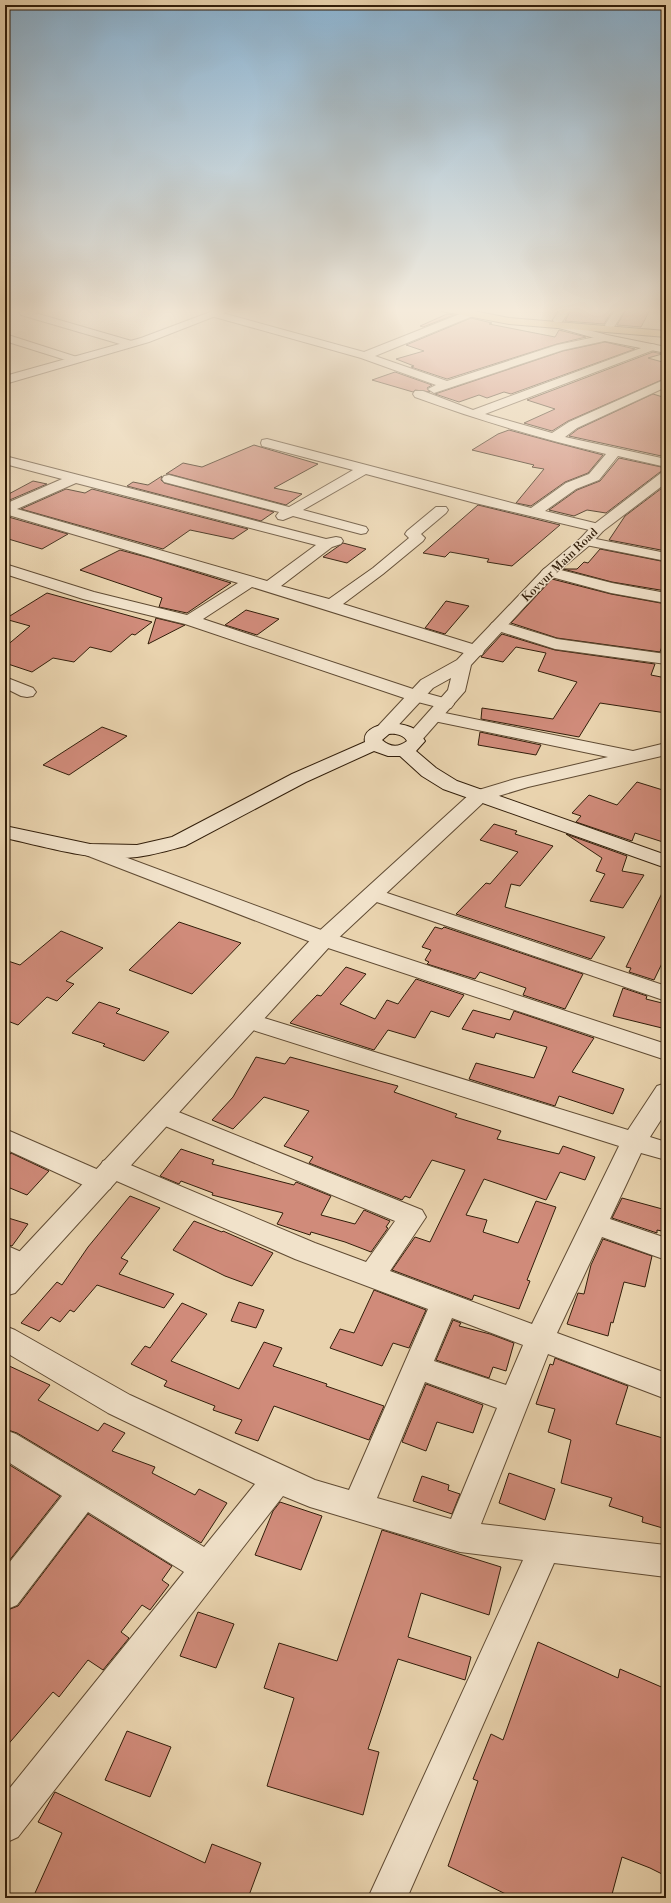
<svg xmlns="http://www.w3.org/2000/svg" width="671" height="1903" font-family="'Libre Bodoni',serif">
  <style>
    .building { fill: #d08b7a; stroke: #321e0a }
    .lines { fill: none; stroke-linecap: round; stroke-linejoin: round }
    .minor-casing { stroke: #604b33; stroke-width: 2 }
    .tertiary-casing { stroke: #604b33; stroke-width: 2 }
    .secondary-casing { stroke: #321e0a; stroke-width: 2 }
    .trunk-casing { stroke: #321e0a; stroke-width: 2 }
    .minor { fill: #f1e2ca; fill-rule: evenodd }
    .tertiary { fill: #f1e2ca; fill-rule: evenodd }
    .secondary { fill: #f1e2ca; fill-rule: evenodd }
    .trunk { fill: #e4ba77; fill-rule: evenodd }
    .labels { text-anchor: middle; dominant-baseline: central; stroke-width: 3; stroke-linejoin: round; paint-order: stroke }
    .far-street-label { font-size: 12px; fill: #321e0a; stroke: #f1e2ca }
  </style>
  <rect width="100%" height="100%" fill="#e9d3ae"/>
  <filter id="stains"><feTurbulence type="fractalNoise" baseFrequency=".005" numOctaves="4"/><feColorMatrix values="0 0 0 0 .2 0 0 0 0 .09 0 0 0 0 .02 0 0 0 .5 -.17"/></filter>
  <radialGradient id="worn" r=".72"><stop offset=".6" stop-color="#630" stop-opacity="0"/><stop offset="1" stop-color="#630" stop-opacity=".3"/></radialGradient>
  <g class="building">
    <polygon points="572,308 614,308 604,324 565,321"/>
    <polygon points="627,308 651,308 641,327 617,325"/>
    <polygon points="447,314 454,315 423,327 420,326"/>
    <polygon points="471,318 492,323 489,324 555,337 559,330 586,337 557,344 447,379 411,367 414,366 396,359 424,351 406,345"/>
    <polygon points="605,342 635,349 511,394 504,392 487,398 479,395 459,402 435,394 563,351"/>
    <polygon points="653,352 662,354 648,358 666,363 666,378 568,421 552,431 524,423 555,409 527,400"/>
    <polygon points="395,372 432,385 427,388 430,392 415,390 413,392 372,380"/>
    <polygon points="653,394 666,398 666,457 569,436 578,429"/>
    <polygon points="509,430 557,443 603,455 588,473 565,482 531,506 516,503 544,469 532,467 534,465 472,450 498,434"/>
    <polygon points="254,445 318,464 274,488 302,494 286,505 169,474 166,474 183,463 202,467"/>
    <polygon points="619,458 666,468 666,471 660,472 606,513 587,510 574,516 549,510 577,490 600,481"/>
    <polygon points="162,476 161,480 164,483 274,512 261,521 127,486 133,482 148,485"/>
    <polygon points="33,481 47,484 5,502 5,496"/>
    <polygon points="666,485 666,551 609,540 625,516"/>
    <polygon points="66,489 85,493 92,489 248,529 233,539 190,530 163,549 21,509"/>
    <polygon points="478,505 560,525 512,566 487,562 489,559 450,552 445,557 423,553"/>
    <polygon points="5,516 68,534 42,549 5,538"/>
    <polygon points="343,543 366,549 347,563 323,557"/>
    <polygon points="600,549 666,562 666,591 612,582 563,569 577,569 584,562 588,563"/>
    <polygon points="120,550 150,558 231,583 187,613 159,607 162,598 80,570"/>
    <polygon points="552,579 611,594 666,604 666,636 660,652 557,638 511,623"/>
    <polygon points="47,593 152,622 135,635 132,634 111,652 90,647 74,662 53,658 32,672 5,663 5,647 30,626 5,619"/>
    <polygon points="446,601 469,606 445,634 425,628"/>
    <polygon points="246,610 279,619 257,635 225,625"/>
    <polygon points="156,618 185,625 148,644"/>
    <polygon points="502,634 555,650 655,664 651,675 666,678 666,713 600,703 579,737 481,719 482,708 553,719 577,682 538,671 546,653 516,647 503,662 481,657"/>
    <polygon points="102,727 127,736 69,775 43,765"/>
    <polygon points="480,732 541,745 536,755 478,745"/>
    <polygon points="637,782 666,791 666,843 635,833 632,841 576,822 581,816 572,813 589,795 617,805"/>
    <polygon points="494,824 517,831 515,834 553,846 520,886 511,884 505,907 605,937 591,959 456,914 486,883 490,884 518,852 480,840"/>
    <polygon points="566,834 627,856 622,871 644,875 623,908 590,901 605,874 596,871 602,858"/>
    <polygon points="666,885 666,955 654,980 629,972 631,968 626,967"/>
    <polygon points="179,922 241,943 192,994 129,970"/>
    <polygon points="435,927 442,929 444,927 583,974 565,1009 523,995 526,988 480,972 475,979 427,964 429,962 425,960 431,950 422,947"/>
    <polygon points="61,931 103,948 66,981 74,984 57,1001 47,997 18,1025 5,1020 5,960 20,965"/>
    <polygon points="346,967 366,974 340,1004 375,1019 387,1000 398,1004 416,979 464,995 449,1017 431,1011 415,1038 388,1030 374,1050 290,1023 317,995 321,996"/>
    <polygon points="623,988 647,996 646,999 666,1004 666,1029 613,1016"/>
    <polygon points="99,1002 120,1009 116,1013 169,1032 144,1061 103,1046 105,1044 72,1033"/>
    <polygon points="473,1010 510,1020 514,1011 594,1038 572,1072 624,1089 613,1114 559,1096 555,1106 469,1079 476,1063 534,1078 547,1047 496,1033 494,1038 462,1029"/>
    <polygon points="256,1057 285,1064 290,1057 398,1086 394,1092 457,1114 455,1117 501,1131 497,1139 559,1154 563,1146 595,1157 585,1180 560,1172 546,1200 484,1179 466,1215 487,1220 483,1232 518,1243 536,1201 556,1207 527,1280 530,1281 519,1309 474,1295 472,1300 392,1270 415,1237 430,1242 465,1170 432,1160 410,1198 405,1196 402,1200 309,1163 313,1157 284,1146 309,1111 264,1097 233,1129 212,1120 233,1097"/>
    <polygon points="181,1149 214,1160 212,1164 294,1185 296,1182 331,1196 321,1215 355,1224 364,1210 390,1221 386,1227 388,1228 371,1252 345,1242 311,1232 310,1235 277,1224 283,1213 212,1195 213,1193 181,1181 179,1184 160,1176"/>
    <polygon points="11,1153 49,1171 27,1195 5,1186 5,1160"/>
    <polygon points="130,1196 160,1208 121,1258 128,1261 119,1274 174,1294 164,1308 97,1285 74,1312 70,1310 60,1322 51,1317 39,1331 21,1323 57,1282 62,1285 88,1247"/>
    <polygon points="622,1198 666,1210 666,1232 657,1230 657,1233 612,1218"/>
    <polygon points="5,1217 28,1224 12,1246 5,1244"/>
    <polygon points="194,1221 222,1232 223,1231 273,1253 252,1286 225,1276 173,1250"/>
    <polygon points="603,1239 652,1256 645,1287 624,1282 613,1323 611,1322 608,1336 567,1324 578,1293 584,1294 591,1265"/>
    <polygon points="374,1290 426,1310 409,1348 393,1343 382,1366 330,1348 340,1329 354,1333"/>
    <polygon points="239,1302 264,1310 256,1328 231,1321"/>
    <polygon points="182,1303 207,1314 171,1361 239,1389 264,1342 282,1348 273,1366 327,1384 326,1386 384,1406 369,1440 274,1406 258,1441 235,1433 242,1420 213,1410 215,1406 164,1386 167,1381 131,1364 145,1346 150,1348"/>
    <polygon points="453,1320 461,1323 459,1326 490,1334 514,1343 506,1371 493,1367 489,1378 436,1360"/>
    <polygon points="555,1358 628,1386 616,1424 666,1439 666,1529 642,1522 643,1517 609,1506 612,1498 561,1483 571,1440 548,1432 555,1409 536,1404 550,1364 553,1365"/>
    <polygon points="5,1364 50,1385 38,1400 98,1431 104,1423 125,1433 112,1451 155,1467 152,1473 195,1495 199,1489 227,1503 201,1543 17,1433 5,1429"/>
    <polygon points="426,1384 483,1405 473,1433 437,1422 426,1451 402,1442"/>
    <polygon points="8,1464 60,1496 5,1566 5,1468"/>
    <polygon points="509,1473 555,1489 545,1520 499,1503"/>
    <polygon points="422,1476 449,1485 448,1490 460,1494 452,1514 413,1501"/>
    <polygon points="280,1502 322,1516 301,1570 255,1555 273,1511"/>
    <polygon points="88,1514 172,1566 162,1580 169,1585 150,1610 142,1605 121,1632 129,1638 103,1670 88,1660 59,1697 53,1692 5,1748 5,1611 18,1606"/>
    <polygon points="382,1530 501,1567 489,1615 421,1593 408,1637 471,1657 465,1680 398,1659 368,1749 379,1752 363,1815 267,1786 294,1698 264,1688 279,1643 337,1661"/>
    <polygon points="198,1612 234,1624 216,1668 180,1656"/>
    <polygon points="538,1642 618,1678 620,1669 666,1689 666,1876 650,1868 622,1857 611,1898 514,1898 448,1866 478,1781 473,1779 491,1734 503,1740"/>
    <polygon points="127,1731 171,1747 150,1797 105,1780"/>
    <polygon points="55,1792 205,1863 212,1844 261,1863 248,1898 47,1898 35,1893 62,1833 38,1822"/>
  </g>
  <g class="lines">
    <g class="minor-casing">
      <g id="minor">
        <polygon points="28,308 43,308 35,313 135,342 137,344 135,346 127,346 21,315 20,313"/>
        <polygon points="561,308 571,308 562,322 554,322 553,320"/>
        <polygon points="616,308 626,308 614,327 606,327 605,325"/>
        <polygon points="215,311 364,352 465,312 473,312 474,314 473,316 375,356 447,381 557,345 605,335 611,338 609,340 563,350 434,393 428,389 436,385 361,358 211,316 210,314"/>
        <polygon points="5,334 80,358 82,360 80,362 72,362 5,341"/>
        <path d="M652 344 656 345 658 347 656 349 485 414 552 433 569 422 666 379V387L577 428 565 437 666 459V467L618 456 599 480 576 489 545 511 603 525 605 528 603 531 598 532 475 503 366 474 303 510 366 527 368 530 366 533 361 534 293 516 283 520 278 519 276 516 279 512 164 482 162 479 164 476 169 475 289 507 353 470 262 446 261 443 262 440 267 439 531 508 566 483 589 474 606 454C541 439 478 420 415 397L413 394 415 391H423L473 410Z"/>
        <path d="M5 456 326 539 336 537 341 538 343 541 341 544 332 547 281 586 329 599 373 568 409 538 405 534 407 531 436 507H446L448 510 446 513 421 534 425 538 423 541 383 574 343 604 482 647 484 651 482 655 476 656 470 655 252 587 203 619 422 692 451 700 454 704 451 708 445 709 410 700 185 624 83 599 5 574V564L94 592 187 615 238 583 5 514V504L62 479 5 464ZM76 483 316 545 267 581 17 509Z"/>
        <polygon points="586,537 666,553 666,561 581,544 579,541 581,538"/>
        <polygon points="549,567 612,583 666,593 666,603 611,593 544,575 541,572 544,569"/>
        <polygon points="498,621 557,639 666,654 666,664 555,649 492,629 490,626 492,623"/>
        <polygon points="5,677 33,688 36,692 33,696 27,697 21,696 5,688"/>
        <polygon points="435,711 633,751 666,743 666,755 528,787 479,802 472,800 469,796 472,792 515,779 608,757 429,720 426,716 429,712"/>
        <polygon points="90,844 332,934 666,1044 666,1060 316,944 83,854 80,850 83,846"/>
        <polygon points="372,888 666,986 666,1001 365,898 362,894 365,890"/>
        <path d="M248 1013 628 1130 657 1086 666 1083V1112L650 1137 666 1142V1160L641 1153 610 1219 666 1238V1260L602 1237 557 1333 666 1373V1399L548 1354 481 1524 666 1545V1577L554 1563 407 1898H368L523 1560 460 1552 310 1507 283 1496 18 1837 5 1843V1794L184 1572 88 1512 17 1605 5 1610V1568L62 1496 5 1460V1430L16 1434 204 1547 255 1484 108 1413 5 1352V1326L15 1330 130 1395 315 1480 349 1490 428 1309 295 1259 112 1179 114 1182 110 1189 101 1192 92 1189 5 1149V1129L101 1171 99 1168 103 1161 112 1158 121 1161 315 1243 366 1262 395 1221 153 1121 150 1115 153 1109 162 1106 171 1109 422 1210 426 1217 390 1271 532 1324 619 1146 240 1026 236 1021 240 1016ZM452 1318 523 1345 506 1385 434 1361ZM425 1382 497 1408 451 1519 377 1498Z"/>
        <polygon points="5,1245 33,1257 37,1265 33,1273 23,1276 5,1269"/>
      </g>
    </g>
    <g class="tertiary-casing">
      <g id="tertiary">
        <polygon points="221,308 236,308 149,342 5,384 5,376 141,338"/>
        <polygon points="666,472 666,483 603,531 591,544 554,575 471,665 465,691 421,741 415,742 409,741 406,737 448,690 451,678 433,688 391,733 385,734 379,733 376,729 379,725 421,680 457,660 544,569 581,538 593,525 661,473"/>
        <polygon points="479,790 486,792 489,796 486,800 332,944 15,1293 5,1296 5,1267 316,934 472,792"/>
      </g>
    </g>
    <g class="secondary-casing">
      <g id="secondary">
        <polygon points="563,323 607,335 666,347 666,353 605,341 559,328 558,326 559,324"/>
        <path d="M392 723C408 725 417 727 425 741L416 751 436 768 457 781 666 855V868L443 789 422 776 400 756H388L374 751 306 782 185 846C170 850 153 855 137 857 94 862 47 847 5 838V826L90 844 137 845 172 837 292 774 365 742C362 728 382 724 392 723ZM389 734C395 733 404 735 407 741 398 748 390 747 382 740Z"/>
      </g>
    </g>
    <g class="trunk-casing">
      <polygon id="trunk" points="436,308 459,308 509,318 666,331 666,337 509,324 441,311"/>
    </g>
    <use href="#minor" class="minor"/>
    <use href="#tertiary" class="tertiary"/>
    <use href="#secondary" class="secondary"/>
    <use href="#trunk" class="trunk"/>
  </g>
  <linearGradient id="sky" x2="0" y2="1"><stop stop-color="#8ab4d4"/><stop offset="0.54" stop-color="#f5ebdb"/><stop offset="1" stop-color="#f5ebdb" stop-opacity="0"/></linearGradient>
  <rect width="671" height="575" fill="url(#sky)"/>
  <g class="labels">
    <g class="far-street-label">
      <text transform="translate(560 565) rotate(-44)">Kovvur Main Road</text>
    </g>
  </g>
  <rect width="671" height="1903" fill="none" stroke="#e9d3ae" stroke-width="20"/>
  <rect x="6" y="6" width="659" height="1891" fill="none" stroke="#321e0a" stroke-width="2"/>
  <rect x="10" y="10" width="651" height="1883" fill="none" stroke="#321e0a"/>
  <rect width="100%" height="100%" filter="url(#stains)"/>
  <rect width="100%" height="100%" fill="url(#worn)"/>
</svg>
